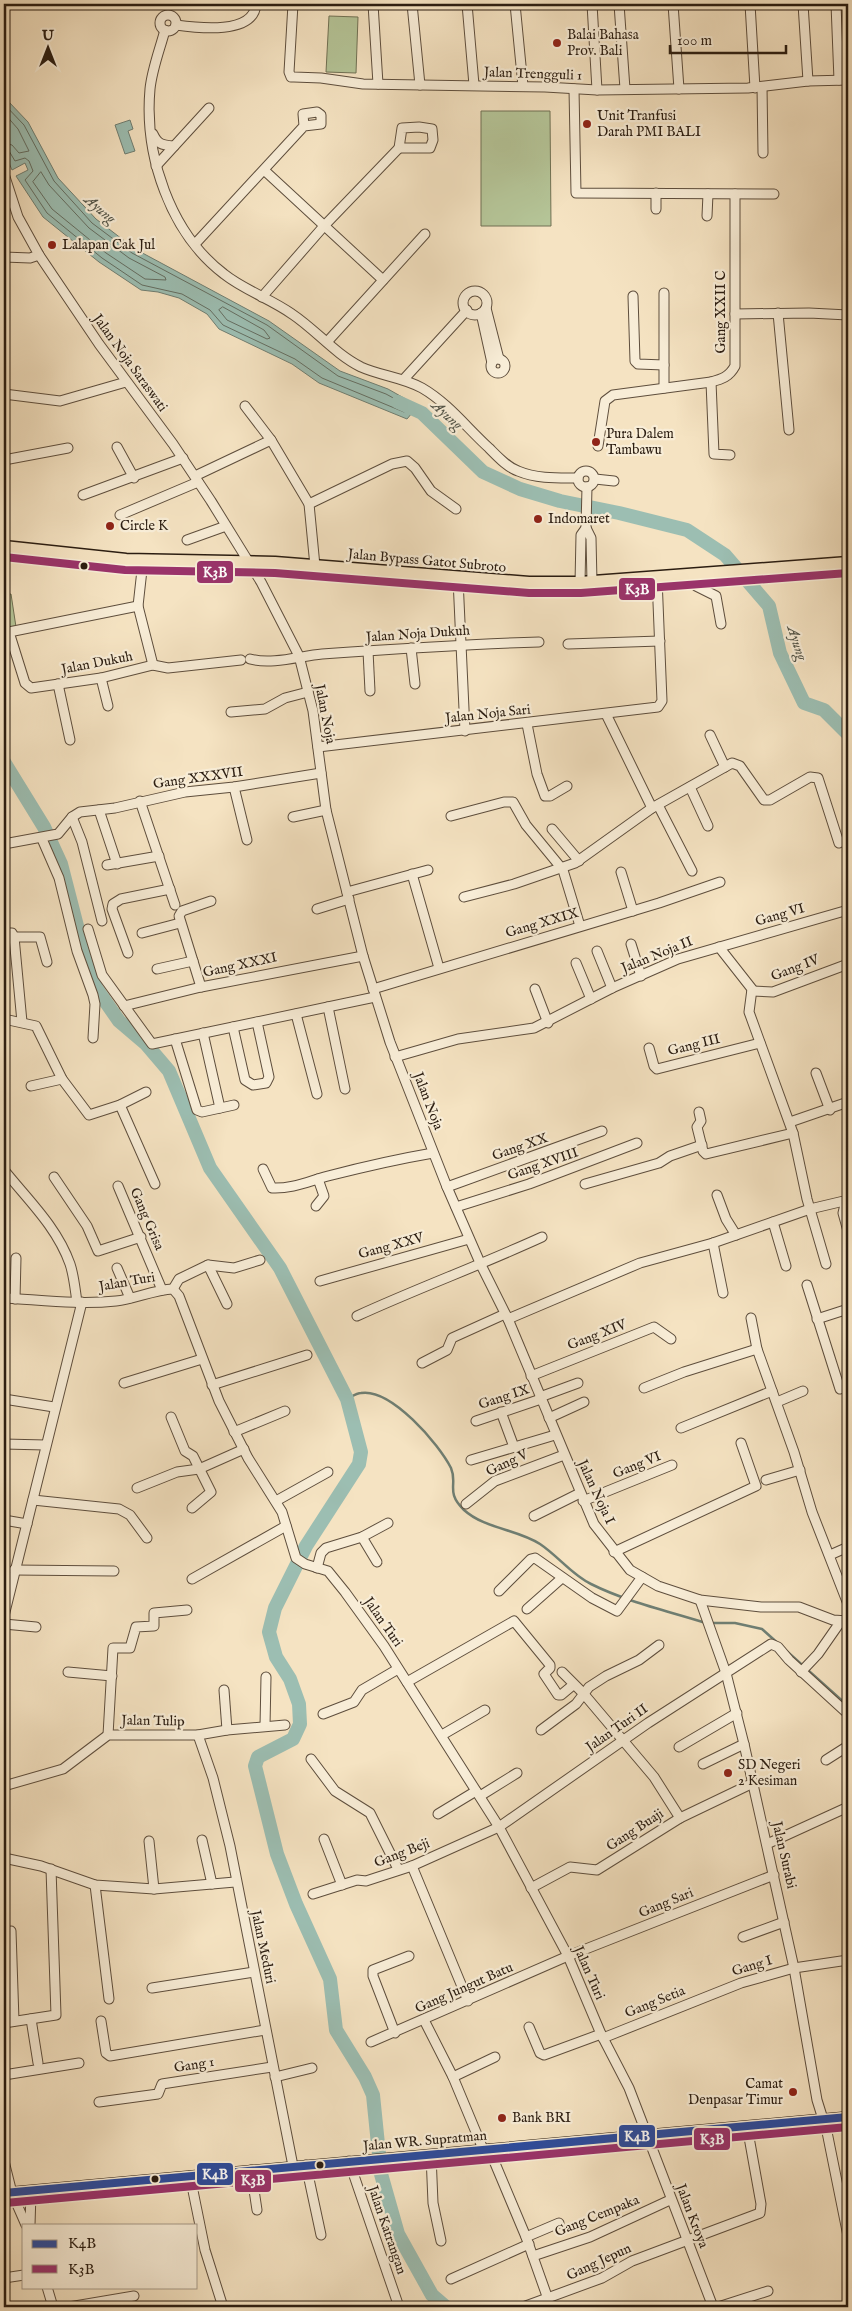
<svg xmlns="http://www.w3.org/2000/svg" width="852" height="2311" font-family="'IM FELL English',serif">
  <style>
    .green { fill: #b5c598; stroke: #707154 }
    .water { fill: #9cbeb2; stroke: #6f7e72 }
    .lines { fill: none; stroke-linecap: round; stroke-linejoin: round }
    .shore { stroke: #646e62; stroke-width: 1 }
    .stream { stroke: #6f7e72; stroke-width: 2.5 }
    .river { stroke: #9cbeb2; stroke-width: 14 }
    .minor-casing { stroke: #5e4e3d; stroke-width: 11 }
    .major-casing { stroke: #2b1d11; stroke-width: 12 }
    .highway-casing { stroke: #2b1d11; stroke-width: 15 }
    .minor { stroke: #f8edd7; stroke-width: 9 }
    .major { stroke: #f5e3c2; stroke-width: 10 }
    .highway { stroke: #f5e3c2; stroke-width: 12 }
    .bus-1-casing { stroke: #f8edd7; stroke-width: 11 }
    .bus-2-casing { stroke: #f8edd7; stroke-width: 11 }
    .bus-1 { stroke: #2d4c9c; stroke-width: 8 }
    .bus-2 { stroke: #9a336a; stroke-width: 8 }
    .poi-dot { fill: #8f2418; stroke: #f8edd7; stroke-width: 2 }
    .bus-dot { fill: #2b1d11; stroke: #f8edd7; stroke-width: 2 }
    .labels { text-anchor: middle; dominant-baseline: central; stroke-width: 4.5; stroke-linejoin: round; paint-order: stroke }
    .poi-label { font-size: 14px; fill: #2b1d11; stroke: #f8edd7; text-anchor: start }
    .street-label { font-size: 14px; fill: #2b1d11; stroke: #f8edd7 }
    .water-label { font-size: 15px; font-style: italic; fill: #535549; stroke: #f8edd7 }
    .line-badge { stroke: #f8edd7; stroke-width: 2 }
    .badge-label { font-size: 14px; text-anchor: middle; font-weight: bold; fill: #fff }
  </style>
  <rect width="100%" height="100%" fill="#f5e3c2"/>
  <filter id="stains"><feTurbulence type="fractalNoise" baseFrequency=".004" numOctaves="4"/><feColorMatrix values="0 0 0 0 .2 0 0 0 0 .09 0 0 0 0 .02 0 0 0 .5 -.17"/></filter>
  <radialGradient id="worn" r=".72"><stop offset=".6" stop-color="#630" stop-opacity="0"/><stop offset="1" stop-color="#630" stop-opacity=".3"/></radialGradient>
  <g class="green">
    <polygon points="329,16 358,17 356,73 326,72"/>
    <polygon points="481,111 550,111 551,226 481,226"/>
    <polygon points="11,594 16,627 4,629 4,595"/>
  </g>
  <g class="water">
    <polygon points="4,80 8,101 28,122 58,178 96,219 135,249 269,321 340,371 388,389 418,406 407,419 319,383 292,364 219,329 207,314 179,298 158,292 141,290 99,262 43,217 16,176 28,170 25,163 12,170 4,151"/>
    <polygon points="130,120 133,129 128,131 135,151 125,154 115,125"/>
  </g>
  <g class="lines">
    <g class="shore">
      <polyline points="4,104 24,125 54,181 92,223 132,253 267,325 338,376 386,394 408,406 408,410 404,412 322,378 295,359 223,325 210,310 182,294 142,285 102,258 47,213 25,180 33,171 29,161 25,158 15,161 9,151 4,149"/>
      <polyline points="4,113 18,129 29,151 19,153 12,145 4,143"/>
      <polygon points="41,172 49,185 89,228 129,258 165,277 166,280 145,279 106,253 52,209 33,182"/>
      <polygon points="223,307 264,330 270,338 267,339 227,320 219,310"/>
    </g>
    <g class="stream">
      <path d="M347 1399C351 1397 357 1393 361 1393 391 1388 439 1444 451 1468 458 1484 445 1492 464 1510 485 1529 517 1529 540 1544 558 1556 572 1575 591 1584 627 1602 668 1611 706 1623"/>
      <polyline points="712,1623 735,1623 762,1629 848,1706"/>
    </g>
    <g class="river">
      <polyline points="398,402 422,413 483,472 520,489 560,501 619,513 687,530 725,555 769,606 780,653 804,703 824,710 848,734"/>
      <polyline points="4,762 44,827 61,864 85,957 96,988 119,1021 146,1044 169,1071 210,1168 280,1268 347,1399 361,1452 359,1464 306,1546 275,1608 269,1632 276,1657 290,1679 299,1704 300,1724 293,1739 258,1757 255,1766 277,1854 296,1904 330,1979 336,2030 365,2077 373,2095 381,2174 398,2234 432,2295 446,2307"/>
    </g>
    <g class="minor-casing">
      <g id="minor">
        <polyline points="293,4 289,72 291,77 294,77 321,78 363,84 545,87 597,90 748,88 808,81 848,80"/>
        <polyline points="373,4 378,84"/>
        <polyline points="412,4 420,85"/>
        <polyline points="467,4 474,85"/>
        <polyline points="515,4 523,86"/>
        <polyline points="592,4 597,90"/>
        <polyline points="619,4 625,89"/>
        <polyline points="673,4 679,89"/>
        <polyline points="750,4 755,88"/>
        <polyline points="803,4 808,81"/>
        <polyline points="836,4 839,80"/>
        <circle cx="168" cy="23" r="8"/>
        <path d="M176 25C198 28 254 35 256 4"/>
        <path d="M165 30C160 49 152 69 150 89 144 155 170 233 224 274 244 290 271 299 292 314 316 330 335 354 361 367 381 376 402 377 422 388 448 403 467 428 489 448 498 457 507 467 518 471 537 479 558 478 578 478"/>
        <polyline points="762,87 763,153"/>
        <polyline points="574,89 576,193 774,194"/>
        <polygon points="419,127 432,129 433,140 430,148 399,148 402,128"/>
        <path d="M153 134C158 145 163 145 174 146"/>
        <polyline points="156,166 209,108"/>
        <polyline points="264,170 383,280"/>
        <polyline points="4,174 18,217 39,255 99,344 173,444 211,501 261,582 299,656 313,711 326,810 363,956 390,1042 447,1187 481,1265 508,1319 594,1524 630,1570 658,1586 700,1600 761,1607 799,1607 833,1620 848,1621"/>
        <polyline points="656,193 656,209"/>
        <polyline points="707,216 708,194"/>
        <polyline points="195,244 304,126 321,124 321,115 317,112 303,114 304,126"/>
        <polyline points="4,257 30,258 39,255"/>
        <circle cx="475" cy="303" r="12"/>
        <polyline points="633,296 635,361 638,364 664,365"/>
        <polyline points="262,297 324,226 399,148"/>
        <polyline points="486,308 499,359"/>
        <polyline points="481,313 492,363"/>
        <polyline points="778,313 789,430"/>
        <polyline points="735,314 809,313 848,315"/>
        <polyline points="327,342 425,234"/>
        <circle cx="498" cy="366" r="7"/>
        <polyline points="404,379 467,310"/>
        <polyline points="711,382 714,454 730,455"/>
        <polyline points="664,388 664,293"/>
        <polyline points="4,394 60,401 126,382"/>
        <polyline points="245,406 271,440 309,504 315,566"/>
        <path d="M598 446 605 401 613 395 711 382C722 379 729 377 735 366V194"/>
        <polyline points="117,447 134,478"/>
        <polyline points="4,460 68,448"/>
        <circle cx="586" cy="479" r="8"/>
        <polyline points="195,476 271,440"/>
        <polyline points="595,479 614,481"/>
        <polyline points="83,495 183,458"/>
        <polyline points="309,504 392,464 407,461 415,468 431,491 456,509"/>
        <polyline points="120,515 198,482"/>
        <polyline points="586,528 587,487"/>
        <polyline points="187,540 226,526"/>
        <polyline points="143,561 138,606 153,665"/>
        <polyline points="696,575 696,586 716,596 721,624"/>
        <polyline points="458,579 465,731"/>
        <polyline points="580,583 581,535 586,528 591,538 592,582"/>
        <polyline points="9,632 25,683 31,688 101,678 153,665 168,668 241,660"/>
        <polyline points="4,633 138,606"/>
        <polyline points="568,644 660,641"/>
        <polyline points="411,648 415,684"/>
        <polyline points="368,651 370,691"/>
        <path d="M250 659C272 665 300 656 322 654 394 649 467 644 539 642"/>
        <polyline points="101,678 108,706"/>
        <polyline points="58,684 70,740"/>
        <polyline points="231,712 265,709 285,698 308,692"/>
        <polyline points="606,714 652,808"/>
        <polyline points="527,724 537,774 545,796 550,796 567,786"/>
        <polyline points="710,735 725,767"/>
        <polyline points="318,747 658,707 662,701 657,578"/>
        <polyline points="234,787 247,840"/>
        <polyline points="690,787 708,826"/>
        <polyline points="140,801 175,905"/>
        <polyline points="658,805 692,871"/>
        <polyline points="99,810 117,864"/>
        <polyline points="451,816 504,802 513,802 526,825 563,870 580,926"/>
        <polyline points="72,817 82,842 102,921"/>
        <polyline points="293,817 326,810"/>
        <polyline points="552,829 579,861"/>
        <polyline points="42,839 59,878 77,951 93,995 95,1004 93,1038"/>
        <polyline points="4,844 58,834 72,817 80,812 115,808 185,792 234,787 321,773"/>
        <polyline points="107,865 159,856"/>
        <polyline points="621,872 633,911"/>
        <polyline points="412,874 439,968"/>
        <polyline points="347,892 428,870"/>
        <polyline points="464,897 514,884 575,863 652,808 732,763 740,766 764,800 770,800 810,777 818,778 839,843"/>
        <polyline points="317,909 349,899"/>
        <polyline points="88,929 102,975 152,1044 375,997"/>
        <polyline points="4,933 12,933 14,937"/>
        <polyline points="142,933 180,923"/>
        <polyline points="14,937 22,1022"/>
        <polyline points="14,937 40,937 47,962"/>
        <polyline points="631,944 641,976"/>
        <polyline points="719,947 752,989 749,1012 793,1133 807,1199 826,1264"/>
        <polyline points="597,951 612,988"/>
        <polyline points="128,953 112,909 113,904 121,899 170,889"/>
        <polyline points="576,963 591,999"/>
        <polyline points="157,969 193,961"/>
        <polyline points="201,987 179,916 182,911 211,901"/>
        <polyline points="373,989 659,903 720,882"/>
        <polyline points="535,989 548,1023"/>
        <polyline points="752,991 773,992 848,964"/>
        <polyline points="124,1006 201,987 363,956"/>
        <polyline points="328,1007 345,1089"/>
        <polyline points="296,1014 317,1094"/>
        <polyline points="4,1019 36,1026 62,1079 89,1115 120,1105 146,1092"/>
        <polyline points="233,1027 245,1080 253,1085 266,1083 269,1077 257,1022"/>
        <polyline points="203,1033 220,1108"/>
        <polyline points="175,1039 197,1110 202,1112 234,1105"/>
        <polyline points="649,1048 654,1066 657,1069 760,1043"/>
        <polyline points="395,1057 458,1039 534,1028 612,988 678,959 848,910"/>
        <polyline points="816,1073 830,1110"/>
        <polyline points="31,1086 62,1079"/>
        <polyline points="120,1105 155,1184"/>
        <polyline points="699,1112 701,1121 697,1127 703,1151 706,1154 793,1133"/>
        <polyline points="790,1122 848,1102"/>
        <path d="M263 1169 272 1188C292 1189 309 1181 328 1176 363 1167 398 1159 433 1153"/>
        <path d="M4 1170C28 1200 57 1227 70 1264 74 1276 75 1289 77 1302"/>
        <polyline points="54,1177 87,1226 98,1251 141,1237"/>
        <polyline points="585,1184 659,1163 670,1156 702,1145"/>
        <polyline points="118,1186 162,1290"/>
        <polyline points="447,1187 602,1131"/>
        <polyline points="717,1195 726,1219 736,1235"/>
        <polyline points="846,1200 843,1213 848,1231"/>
        <polyline points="316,1206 324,1196 318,1179"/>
        <polyline points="456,1207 529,1184 637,1143"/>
        <polyline points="773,1222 786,1266"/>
        <polyline points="713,1243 723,1293"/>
        <polyline points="208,1265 227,1304"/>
        <polyline points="117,1268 130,1298"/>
        <polyline points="320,1281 469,1239"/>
        <polyline points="807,1285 840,1389"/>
        <polyline points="173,1289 179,1279 208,1265 234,1268 260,1260"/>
        <path d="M4 1298C41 1300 79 1305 116 1301 135 1299 153 1290 173 1289L179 1296 219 1401 248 1458 282 1512 296 1558 305 1564 328 1571 345 1592 384 1646 499 1827 568 1956 601 2034 629 2088 713 2307"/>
        <polyline points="15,1299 16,1258"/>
        <path d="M357 1316C418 1288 481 1265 542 1237"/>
        <polyline points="751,1318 757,1349 794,1452 812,1512 848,1604"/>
        <polyline points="508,1319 640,1263 713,1243 810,1209 848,1200"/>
        <polyline points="817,1319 848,1309"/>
        <polyline points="422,1363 447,1350 452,1338 505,1314"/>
        <polyline points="531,1376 654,1327 671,1339"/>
        <polyline points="124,1383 202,1359"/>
        <polyline points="212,1385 307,1355"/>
        <polyline points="644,1388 684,1372 757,1349"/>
        <polyline points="540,1397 578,1383"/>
        <polyline points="4,1399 54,1407"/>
        <polyline points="777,1402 803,1391"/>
        <polyline points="501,1412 514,1447"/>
        <polyline points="171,1417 185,1451 193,1456 211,1492 192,1508"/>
        <polyline points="549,1418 584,1402"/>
        <polyline points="476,1421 541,1399"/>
        <polyline points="681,1428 772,1391"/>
        <polyline points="234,1432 285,1411"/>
        <polyline points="4,1444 45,1445"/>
        <polyline points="471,1460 555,1435"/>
        <polyline points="766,1480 800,1470"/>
        <polyline points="137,1488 177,1472 199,1469 244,1449"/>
        <polyline points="33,1500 119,1509 130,1515 147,1538"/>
        <polyline points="276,1501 328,1472"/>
        <polyline points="583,1501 672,1465"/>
        <polyline points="466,1504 495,1481 564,1455"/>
        <polyline points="534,1516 580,1493"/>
        <polyline points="4,1520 27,1524"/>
        <polyline points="362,1537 377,1562"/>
        <polyline points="614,1552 756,1486 741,1443"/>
        <polyline points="830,1555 848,1547"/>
        <polyline points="317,1568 321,1553 326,1548 362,1537 388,1523"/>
        <polyline points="14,1570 114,1571"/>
        <polyline points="192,1579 286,1526"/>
        <polyline points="499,1591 531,1559 535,1558 592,1598 617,1611 642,1577"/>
        <polyline points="700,1600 726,1673 744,1744 794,1968 817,2100 827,2132 848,2236"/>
        <polyline points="527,1609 562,1578"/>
        <polyline points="4,1616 82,1302"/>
        <polyline points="4,1624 36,1627"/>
        <polyline points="68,1672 112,1676"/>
        <polyline points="562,1672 583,1693 654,1777 680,1818"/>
        <polyline points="801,1672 818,1654 841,1621"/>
        <polyline points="407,1682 514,1621 550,1665 550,1668 544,1674 558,1695 561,1695 573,1685"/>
        <polyline points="224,1690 227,1730"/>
        <polyline points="323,1714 354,1702 362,1690 398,1669"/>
        <polyline points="265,1726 266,1677"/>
        <polyline points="541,1730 576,1704 589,1687 606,1676 639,1660 659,1645"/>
        <polyline points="108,1735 113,1648 130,1648 136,1627 154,1626 154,1613 187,1610"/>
        <polyline points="198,1735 213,1778 230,1846 293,2166"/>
        <polyline points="442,1735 485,1710"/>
        <polyline points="679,1747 737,1713"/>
        <polyline points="311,1759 335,1791 370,1813 398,1869"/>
        <polyline points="826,1760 848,1746"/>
        <polyline points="703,1764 744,1744"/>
        <polyline points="4,1786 63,1769 108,1735 198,1735 227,1730 285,1725"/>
        <polyline points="480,1796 517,1773"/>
        <polyline points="438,1814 476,1791"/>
        <polyline points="324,1839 342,1885"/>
        <polyline points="202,1840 212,1884"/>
        <polyline points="149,1841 154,1889"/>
        <polyline points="767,1844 848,1807"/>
        <polyline points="4,1858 41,1866 95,1885 154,1889 235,1882"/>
        <polyline points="412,1866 468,2001"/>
        <polyline points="95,1885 109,1999"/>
        <polyline points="531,1888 570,1867 597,1870 680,1818 753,1783"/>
        <polyline points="313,1894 357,1880 366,1881 412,1866 499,1827 648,1723 771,1644 778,1647 789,1660 848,1714"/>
        <polyline points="11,1931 14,2021"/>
        <polyline points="743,1937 784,1922"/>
        <polyline points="152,1988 254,1972"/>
        <polyline points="31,2019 38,2063"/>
        <polyline points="424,2020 453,2077 483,2149"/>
        <polyline points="101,2021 106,2053 110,2056 265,2030"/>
        <polyline points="4,2023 56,2015 51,1869"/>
        <polyline points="529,2027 540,2053 544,2055 601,2034"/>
        <polyline points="395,2033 373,1976 373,1970 409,1956"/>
        <polyline points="603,2038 741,1983 794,1968 848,1960"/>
        <polyline points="371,2042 568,1956 774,1875"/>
        <polyline points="4,2075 79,2063"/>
        <polyline points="275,2077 312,2068"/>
        <polyline points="453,2077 495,2057"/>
        <polyline points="99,2102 158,2094 162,2084 272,2067"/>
        <polyline points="489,2149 526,2237 548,2299"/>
        <polyline points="431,2155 433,2203 441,2241"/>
        <polyline points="4,2161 12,2193 26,2225"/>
        <polyline points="349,2161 399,2307"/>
        <polyline points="306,2165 321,2235"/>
        <polyline points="251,2170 257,2210"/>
        <polyline points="190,2176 205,2250 223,2307"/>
        <polyline points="30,2225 31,2192"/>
        <polyline points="526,2237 559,2223"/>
        <polyline points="533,2256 590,2237 670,2200"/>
        <polyline points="4,2278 24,2275"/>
        <polyline points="451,2279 529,2244"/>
        <polyline points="47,2287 53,2307"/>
        <polyline points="69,2307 134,2296"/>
        <polyline points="523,2307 602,2278 632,2261 760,2213 761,2204 747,2126"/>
        <polyline points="718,2307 768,2291"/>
      </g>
    </g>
    <g class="major-casing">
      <polyline id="major" points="4,2193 848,2117"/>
    </g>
    <g class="highway-casing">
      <polyline id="highway" points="4,547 126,560 275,563 529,583 580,583 848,563"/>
    </g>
    <use href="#minor" class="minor"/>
    <use href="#major" class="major"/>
    <use href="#highway" class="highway"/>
    <g class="bus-1-casing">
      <polyline id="bus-1" points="4,2193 848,2117"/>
    </g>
    <g class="bus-2-casing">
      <g id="bus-2">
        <polyline points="4,557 125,570 275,573 529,593 581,593 848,573"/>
        <polyline points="5,2203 848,2127"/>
      </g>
    </g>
    <use href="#bus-1" class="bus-1"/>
    <use href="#bus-2" class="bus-2"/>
  </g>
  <g class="poi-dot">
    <circle cx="557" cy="43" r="5"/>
    <circle cx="587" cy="124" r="5"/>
    <circle cx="52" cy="245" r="5"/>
    <circle cx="596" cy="442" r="5"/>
    <circle cx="538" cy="519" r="5"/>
    <circle cx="110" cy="526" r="5"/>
    <circle cx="728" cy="1773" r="5"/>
    <circle cx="793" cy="2092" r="5"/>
    <circle cx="502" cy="2118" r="5"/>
  </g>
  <g class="bus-dot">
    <circle cx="84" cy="566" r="4.5"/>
    <circle cx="320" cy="2165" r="4.5"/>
    <circle cx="155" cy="2179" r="4.5"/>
  </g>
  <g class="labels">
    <g class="poi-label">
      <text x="567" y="35">Balai Bahasa<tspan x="567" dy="16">Prov. Bali</tspan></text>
      <text x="597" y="116">Unit Tranfusi<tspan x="597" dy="16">Darah PMI BALI</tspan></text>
      <text x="62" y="245">Lalapan Cak Jul</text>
      <text x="606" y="434">Pura Dalem<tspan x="606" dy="16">Tambawu</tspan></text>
      <text x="548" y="519">Indomaret</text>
      <text x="120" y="526">Circle K</text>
      <text x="738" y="1765">SD Negeri<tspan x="738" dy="16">2 Kesiman</tspan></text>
      <text x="783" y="2084" text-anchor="end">Camat<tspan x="783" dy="16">Denpasar Timur</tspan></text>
      <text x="512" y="2118">Bank BRI</text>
    </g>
    <g class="street-label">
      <text transform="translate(533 74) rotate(2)">Jalan Trengguli 1</text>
      <text transform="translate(721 312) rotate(-90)">Gang XXII C</text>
      <text transform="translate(130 363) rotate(54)">Jalan Noja Saraswati</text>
      <text transform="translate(427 561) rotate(5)">Jalan Bypass Gatot Subroto</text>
      <text transform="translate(418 634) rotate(-4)">Jalan Noja Dukuh</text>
      <text transform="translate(97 663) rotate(-11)">Jalan Dukuh</text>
      <text transform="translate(325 714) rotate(79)">Jalan Noja</text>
      <text transform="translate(488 714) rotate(-6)">Jalan Noja Sari</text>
      <text transform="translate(198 778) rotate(-8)">Gang XXXVII</text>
      <text transform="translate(780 915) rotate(-16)">Gang VI</text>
      <text transform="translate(542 923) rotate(-16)">Gang XXIX</text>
      <text transform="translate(657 955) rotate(-22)">Jalan Noja II</text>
      <text transform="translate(240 965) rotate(-12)">Gang XXXI</text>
      <text transform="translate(795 968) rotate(-21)">Gang IV</text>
      <text transform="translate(694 1045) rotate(-14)">Gang III</text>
      <text transform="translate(428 1101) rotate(69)">Jalan Noja</text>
      <text transform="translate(520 1147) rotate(-19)">Gang XX</text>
      <text transform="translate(543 1164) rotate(-19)">Gang XVIII</text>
      <text transform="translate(147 1219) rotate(67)">Gang Grisa</text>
      <text transform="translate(391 1246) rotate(-15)">Gang XXV</text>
      <text transform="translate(127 1282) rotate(-10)">Jalan Turi</text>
      <text transform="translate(597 1335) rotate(-21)">Gang XIV</text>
      <text transform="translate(504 1397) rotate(-18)">Gang IX</text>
      <text transform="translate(507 1463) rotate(-25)">Gang V</text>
      <text transform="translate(637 1465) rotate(-22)">Gang VI</text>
      <text transform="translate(596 1492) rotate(65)">Jalan Noja I</text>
      <text transform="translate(383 1622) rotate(55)">Jalan Turi</text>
      <text transform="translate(153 1721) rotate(1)">Jalan Tulip</text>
      <text transform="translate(617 1728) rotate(-35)">Jalan Turi II</text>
      <text transform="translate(635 1830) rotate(-33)">Gang Buaji</text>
      <text transform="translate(402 1853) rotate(-21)">Gang Beji</text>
      <text transform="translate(784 1855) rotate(77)">Jalan Surabi</text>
      <text transform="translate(666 1903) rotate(-22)">Gang Sari</text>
      <text transform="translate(263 1947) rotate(78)">Jalan Meduri</text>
      <text transform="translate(752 1966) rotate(-17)">Gang I</text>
      <text transform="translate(589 1973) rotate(66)">Jalan Turi</text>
      <text transform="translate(464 1988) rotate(-24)">Gang Jungut Batu</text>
      <text transform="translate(655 2002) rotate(-22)">Gang Setia</text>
      <text transform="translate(194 2065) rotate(-9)">Gang 1</text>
      <text transform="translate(425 2141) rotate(-5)">Jalan WR. Supratman</text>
      <text transform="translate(597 2216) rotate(-22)">Gang Cempaka</text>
      <text transform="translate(692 2216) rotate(69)">Jalan Kroya</text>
      <text transform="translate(387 2230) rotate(71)">Jalan Katrangan</text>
      <text transform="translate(599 2262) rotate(-25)">Gang Jepun</text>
    </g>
    <g class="water-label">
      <text transform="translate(100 209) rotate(40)">Ayung</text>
      <text transform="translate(447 415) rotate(42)">Ayung</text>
      <text transform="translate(797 643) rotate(72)">Ayung</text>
    </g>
  </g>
  <g class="line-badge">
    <rect x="196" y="560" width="38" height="24" rx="5" fill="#9a336a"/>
    <rect x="618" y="577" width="38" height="24" rx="5" fill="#9a336a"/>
    <rect x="618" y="2124" width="38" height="24" rx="5" fill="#2d4c9c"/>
    <rect x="693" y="2127" width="38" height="24" rx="5" fill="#9a336a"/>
    <rect x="196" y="2162" width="38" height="24" rx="5" fill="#2d4c9c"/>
    <rect x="234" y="2169" width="38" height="24" rx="5" fill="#9a336a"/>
  </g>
  <g class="badge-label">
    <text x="215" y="577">K3B</text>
    <text x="637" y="594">K3B</text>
    <text x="637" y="2141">K4B</text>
    <text x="712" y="2144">K3B</text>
    <text x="215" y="2179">K4B</text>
    <text x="253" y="2185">K3B</text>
  </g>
  <rect width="852" height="2311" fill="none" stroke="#f5e3c2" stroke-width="20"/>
  <rect x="5" y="5" width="842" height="2301" fill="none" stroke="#2b1d11" stroke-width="2.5"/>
  <rect x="10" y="10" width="832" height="2291" fill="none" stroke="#2b1d11"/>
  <rect x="22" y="2224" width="175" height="65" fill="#f8edd7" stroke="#a69a88"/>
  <rect x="32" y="2240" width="25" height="8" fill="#2d4c9c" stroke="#a69a88"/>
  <text x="68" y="2248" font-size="15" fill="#2b1d11">K4B</text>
  <rect x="32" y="2265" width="25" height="8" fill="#9a336a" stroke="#a69a88"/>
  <text x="68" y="2274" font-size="15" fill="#2b1d11">K3B</text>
  <g transform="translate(48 48)" stroke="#f8edd7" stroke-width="4" paint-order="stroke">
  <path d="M0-4L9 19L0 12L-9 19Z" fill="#2b1d11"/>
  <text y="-8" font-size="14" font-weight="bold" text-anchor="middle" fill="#2b1d11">U</text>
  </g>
  <path d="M670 45v8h116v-8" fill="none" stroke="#2b1d11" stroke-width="2.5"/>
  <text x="677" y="45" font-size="15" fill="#2b1d11" stroke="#f8edd7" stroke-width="4" paint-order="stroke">100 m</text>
  <rect width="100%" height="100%" filter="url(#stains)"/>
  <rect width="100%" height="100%" fill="url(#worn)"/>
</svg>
